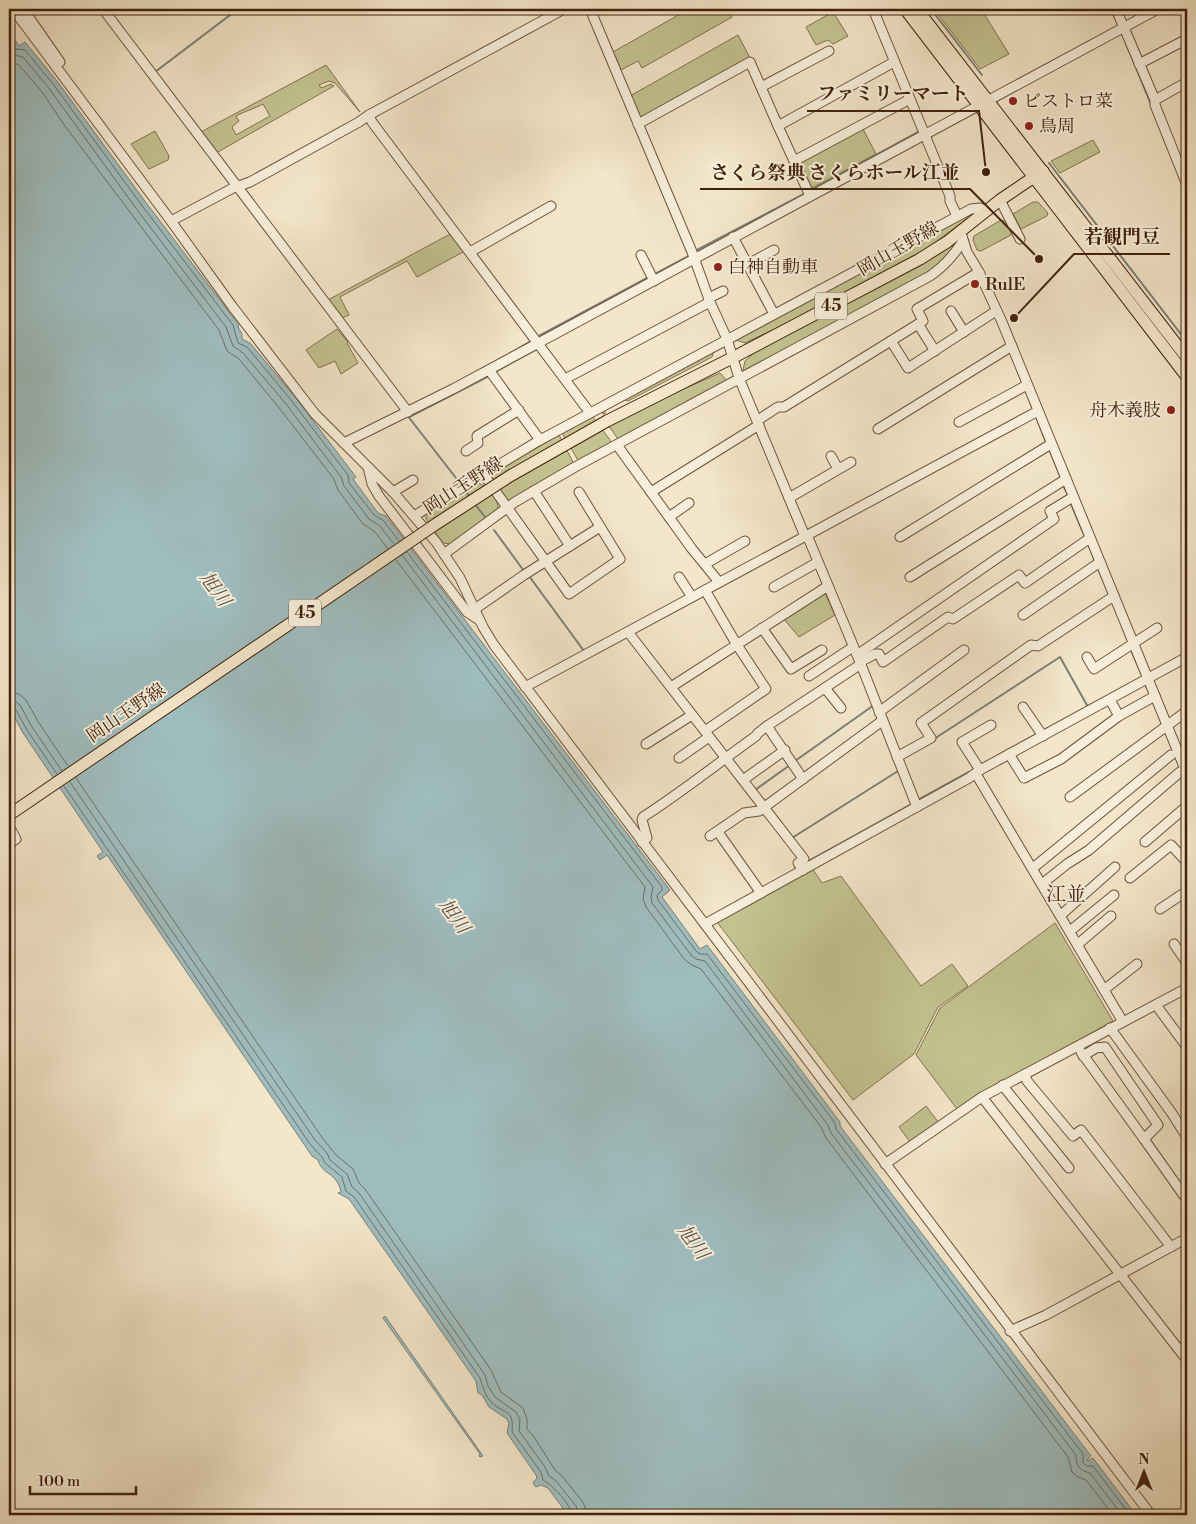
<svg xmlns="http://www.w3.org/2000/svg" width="1196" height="1524" font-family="'Libre Bodoni','Noto Serif JP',serif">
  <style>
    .green { fill: #c3c391; stroke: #82724e; fill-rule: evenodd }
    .water { fill: #9fbdbf; stroke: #7a7f77 }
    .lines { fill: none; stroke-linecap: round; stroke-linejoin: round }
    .shore { stroke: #706f65; stroke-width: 1 }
    .stream { stroke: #7a7f77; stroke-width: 2 }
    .minor-casing { stroke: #6e523a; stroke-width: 11 }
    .major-casing { stroke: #42210b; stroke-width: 13 }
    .minor { stroke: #f7efdc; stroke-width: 9 }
    .major { stroke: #f3e6c9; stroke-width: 11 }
    .major-bridge-casing { stroke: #42210b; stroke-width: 13; stroke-linecap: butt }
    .major-bridge { stroke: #f3e6c9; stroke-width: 11 }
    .poi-dot { fill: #8f2418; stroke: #f7efdc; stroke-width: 2 }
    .labels { text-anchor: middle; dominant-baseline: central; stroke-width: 4; stroke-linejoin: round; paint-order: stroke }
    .shield { fill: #f7efdc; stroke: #785f4a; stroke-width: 1 }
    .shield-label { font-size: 16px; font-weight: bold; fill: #42210b }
    .poi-label { font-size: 18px; fill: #42210b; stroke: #f7efdc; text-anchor: start }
    .street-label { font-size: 18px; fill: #42210b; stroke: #f7efdc }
    .water-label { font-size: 19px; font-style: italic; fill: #5e5041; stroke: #f7efdc }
    .quarter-label { font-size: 20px; fill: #42210b; stroke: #f7efdc }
    .leader { fill: none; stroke: #42210b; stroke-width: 2 }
    .callout-dot { fill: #42210b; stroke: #f7efdc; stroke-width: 2 }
    .callout-label { font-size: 19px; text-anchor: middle; font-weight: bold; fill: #42210b; stroke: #f7efdc; stroke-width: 4; stroke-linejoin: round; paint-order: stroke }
  </style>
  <rect width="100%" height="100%" fill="#f3e6c9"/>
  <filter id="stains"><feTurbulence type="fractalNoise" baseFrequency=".004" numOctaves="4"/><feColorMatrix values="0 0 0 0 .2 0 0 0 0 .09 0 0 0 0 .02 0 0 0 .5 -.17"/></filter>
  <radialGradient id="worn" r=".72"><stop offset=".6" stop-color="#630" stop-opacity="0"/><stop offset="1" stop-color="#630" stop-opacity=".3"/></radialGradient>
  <g class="green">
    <polygon points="689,9 729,9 732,17 642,68 638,61 621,70 613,52"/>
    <polygon points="946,9 958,9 959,10 981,9 1009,54 980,69 937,13"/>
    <polygon points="833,12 848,36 833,44 828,40 816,45 806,27"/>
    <polygon points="738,35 750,58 639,119 630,96"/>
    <path d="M326 65 360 112 335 83 329 81 319 85 321 88 331 84 334 86 216 153 201 132ZM263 104 270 116 236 135 232 127 239 121 236 116C245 111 254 109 263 104Z"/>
    <polygon points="863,129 876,154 810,189 799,164"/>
    <polygon points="155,131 169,156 168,160 149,169 131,144"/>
    <polygon points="1093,140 1100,152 1060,173 1051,161"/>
    <polygon points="1033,202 1038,202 1048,213 1047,216 1021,229 1013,214"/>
    <polygon points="975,211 976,212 925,250 802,316 745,343 736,340 736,338"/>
    <polygon points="1001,220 1005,221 1011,232 1011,235 981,251 977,250 973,240 974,236"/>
    <polygon points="452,233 465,251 417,277 407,261 340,297 349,315 340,319 326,301"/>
    <polygon points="953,245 954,246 939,265 927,274 745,371 743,370 745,361 754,353"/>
    <polygon points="337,329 348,342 347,343 358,363 341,374 335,361 319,368 306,350"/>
    <polygon points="715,348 712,357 628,401 625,400 605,410 605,414 603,414 600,410"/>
    <polygon points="720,373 727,381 618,439 609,426 652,403"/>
    <polygon points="592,416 613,444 579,462 562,433"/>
    <polygon points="559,435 574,464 509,501 506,500 492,479 493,473"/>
    <path d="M477 483C487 485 499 499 498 510L450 544 443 543 426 519V513Z"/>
    <polygon points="824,591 835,615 799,637 783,618"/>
    <polygon points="812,868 822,883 841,876 921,986 952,964 968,986 938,1007 914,1054 853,1100 717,922"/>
    <polygon points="1055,923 1113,1021 979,1095 957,1109 916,1055 940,1008"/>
    <polygon points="926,1106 939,1123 910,1142 899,1127"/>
  </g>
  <g class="water">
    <path d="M9 31 19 46 25 42 57 81 147 204 239 325 238 327 242 334V339L250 343 295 397 356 477 353 479 378 513 386 516 670 890 662 897 700 949 707 945 840 1122V1126L1091 1456 1087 1460 1088 1461 1093 1458 1136 1515H568L548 1488 541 1485 536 1487 533 1483 537 1478 536 1475 507 1433 509 1423 507 1419 489 1407 482 1395 478 1393 476 1381 349 1199 338 1193 341 1192C337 1172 322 1175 318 1160L312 1156 107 855 100 860 97 856 103 852 23 733 9 707Z"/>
    <polygon points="385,1316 483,1456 480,1457 479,1456 480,1454 383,1318"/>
  </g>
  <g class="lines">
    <g class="shore">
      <polyline points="9,40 16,49 25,50 53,84 143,207 233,325 238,343 247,347 291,400 348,475 349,483 374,515 383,520 399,541"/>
      <polyline points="9,50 14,55 23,57 48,87 138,211 226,327 233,346 243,353 286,404 341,477 344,486 369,519 379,525 394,544"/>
      <polyline points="9,61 19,65 42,92 65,126 219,330 227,351 239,359 280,409 334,479 338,490 363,524 375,532 388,549"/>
      <polyline points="407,552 662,887 662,890 657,895 658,900 696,951 700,954 707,954 835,1123 836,1129 1083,1454 1083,1463 1087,1466 1093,1466 1130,1515"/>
      <path d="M402 555 653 887 651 896 652 903 691 955 696 959 705 961 828 1125 831 1133 1076 1455C1076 1466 1079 1470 1090 1473L1122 1515"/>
      <polyline points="396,560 645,887 643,899 646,907 685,960 692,965 701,969 821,1127 826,1138 1068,1457 1072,1472 1078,1477 1086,1480 1113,1515"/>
      <polyline points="9,692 19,694 26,700 39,723 68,766"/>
      <polyline points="9,700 15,701 20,705 32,727 62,771"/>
      <polyline points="9,706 15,708 27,730 57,774"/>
      <polyline points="76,778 321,1136 336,1155 353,1169 359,1183 365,1189 491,1370 501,1392 523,1408 527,1419 527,1429 534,1437 555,1470 562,1476 582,1501 585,1507 586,1515"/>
      <polyline points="70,782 315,1140 327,1153 330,1160 347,1174 352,1187 359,1193 485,1375 488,1386 495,1397 516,1412 520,1420 519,1431 545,1467 549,1476 556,1481 576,1506 579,1515"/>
      <path d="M64 786 310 1144 322 1157 325 1163 342 1177 346 1191 354 1197 480 1378C483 1387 485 1396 492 1403 506 1415 514 1409 512 1432L541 1472 543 1480C552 1485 571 1504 572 1515"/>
    </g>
    <g class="stream">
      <polyline points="523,9 525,11 529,9"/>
      <polyline points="931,9 982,75"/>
      <polyline points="566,12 573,9"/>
      <polyline points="1128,48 1151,104"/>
      <polyline points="155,72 238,9"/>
      <polyline points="1049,163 1187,342"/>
      <polyline points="1185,187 1187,194"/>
      <polyline points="810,191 920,131"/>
      <polyline points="695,251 806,193"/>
      <polyline points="653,275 689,256"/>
      <polyline points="537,337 649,277"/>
      <polyline points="516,350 531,341"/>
      <polyline points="495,372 537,349"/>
      <polyline points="1030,402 1033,409"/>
      <polyline points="407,415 456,478"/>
      <polyline points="409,417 489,376"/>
      <polyline points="1037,419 1045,440"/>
      <polyline points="1050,451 1060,476"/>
      <polyline points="1064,487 1067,493"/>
      <polyline points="465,491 470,497"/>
      <polyline points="474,503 485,517"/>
      <polyline points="1071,504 1085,537"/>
      <polyline points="494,530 524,571"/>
      <polyline points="1088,543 1095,562"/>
      <polyline points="1097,566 1109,594"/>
      <polyline points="529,576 584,651"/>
      <polyline points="1131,650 1142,675"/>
      <polyline points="1146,686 1150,694"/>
      <polyline points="934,739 1060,657 1088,707"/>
      <polyline points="795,761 874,705"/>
      <polyline points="1183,775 1187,784"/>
      <polyline points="755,790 790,765"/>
      <polyline points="918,800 969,772 971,773"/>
      <polyline points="792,838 898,771"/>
      <polyline points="807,862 912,804"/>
    </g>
    <g class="minor-casing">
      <g id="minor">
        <polyline points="13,9 171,221 232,306 315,414 393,492 436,542 460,578 483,627 494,645 1151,1515"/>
        <polyline points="23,9 60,62 55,65"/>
        <polyline points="103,9 408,412"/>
        <polyline points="590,9 692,252 710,302 727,339 739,378 804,534 807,535 860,662 917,807"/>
        <polyline points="873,9 950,196 950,201 957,216"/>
        <polyline points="1116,9 1155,100 1155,105 1187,185"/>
        <polyline points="1139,64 1187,39"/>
        <polyline points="761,87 829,51"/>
        <polyline points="1155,100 1187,82"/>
        <polyline points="369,115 372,122 590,413"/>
        <polyline points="638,124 750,62 778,126"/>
        <polyline points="794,161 910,99"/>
        <polyline points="810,196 778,126 894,62"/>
        <polyline points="1000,200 1020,239"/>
        <polyline points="171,221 233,188 250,182 359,122 369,115 564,9"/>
        <polyline points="962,236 967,252 979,272 1002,322 1187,774"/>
        <polyline points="733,237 774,314"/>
        <polyline points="470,252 551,206"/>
        <polyline points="641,255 654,281"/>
        <polyline points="748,264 774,250"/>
        <polyline points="709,298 723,291"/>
        <polyline points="951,311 964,332"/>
        <polyline points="918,324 935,351"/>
        <polyline points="891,341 908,368 996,311"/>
        <polyline points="489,370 540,440"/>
        <polyline points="565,379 710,302"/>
        <polyline points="758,420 778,407 784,407 923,321 917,309 979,272"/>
        <polyline points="959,422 1027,385"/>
        <polyline points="878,429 1012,346"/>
        <polyline points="344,443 453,389 1158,9"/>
        <polyline points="617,445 692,549 719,582"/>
        <polyline points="466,451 478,443 477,436 519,410"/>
        <polyline points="831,456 838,469"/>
        <polyline points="368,467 372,484 379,496 467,612 479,620"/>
        <polyline points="484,475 569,594 620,559 579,492"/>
        <polyline points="534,491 570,546"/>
        <polyline points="393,492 413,480"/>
        <polyline points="651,492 759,425"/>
        <polyline points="789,498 851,462"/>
        <polyline points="414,516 540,440 971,209 980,208 986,211"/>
        <polyline points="669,517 689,503"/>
        <polyline points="900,537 1051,444"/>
        <path d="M444 554 515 502 575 467 930 276C945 266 954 255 963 241"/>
        <polyline points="705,564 745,541"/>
        <polyline points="679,577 692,597"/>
        <polyline points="910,577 1066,479"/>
        <polyline points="774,587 818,562"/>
        <polyline points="475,609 524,575 600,527"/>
        <polyline points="1023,615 1100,562"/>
        <polyline points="762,628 791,669 822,650"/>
        <polyline points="628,632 804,859 798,863 803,870"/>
        <polyline points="857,655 1054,519 1050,511 1073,497"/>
        <polyline points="1087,657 1094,669 1157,628"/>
        <polyline points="860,662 875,654 879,654 883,662 948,617 953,619 1019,575 1025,583 1090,538"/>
        <polyline points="809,676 853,647"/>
        <polyline points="525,687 1038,411"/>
        <polyline points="671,687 828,586"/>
        <polyline points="825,688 841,708"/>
        <polyline points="1110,700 1119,716"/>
        <polyline points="1023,707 1043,736"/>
        <polyline points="879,712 964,650"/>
        <polyline points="767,726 861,664"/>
        <polyline points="705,731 766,689 737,645 705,590"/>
        <polyline points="646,744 692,715"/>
        <polyline points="1009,754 1024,778 1061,759 1119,716 1155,696"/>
        <polyline points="897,757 931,738 921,723 1031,645 1038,646 1114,596"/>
        <polyline points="679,758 709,737"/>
        <polyline points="980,770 962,742 991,725"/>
        <polyline points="976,774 1123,1022"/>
        <polyline points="743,780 785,750"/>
        <polyline points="1070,797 1187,711"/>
        <polyline points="9,826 16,839 9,844"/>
        <polyline points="718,832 761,893"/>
        <polyline points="710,836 744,813 759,811 882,721"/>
        <path d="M642 842 647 838 642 820 643 817C682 792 718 763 756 736L758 733 767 726 803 779"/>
        <polyline points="1145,842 1187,806"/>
        <polyline points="1033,868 1171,755"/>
        <polyline points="1130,878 1171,845 1184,859 1187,857"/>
        <polyline points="1042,884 1067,864 1089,850 1180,772 1185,769"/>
        <polyline points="1160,909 1187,891"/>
        <polyline points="1061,915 1115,867"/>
        <polyline points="705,924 969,778 980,770 1187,657"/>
        <polyline points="1070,931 1114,895"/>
        <polyline points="1078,944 1111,916"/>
        <polyline points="1174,944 1187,963"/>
        <polyline points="1105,989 1137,964"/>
        <polyline points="1156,1005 1187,1047"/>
        <polyline points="1110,1028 1171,1112 1187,1137"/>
        <polyline points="1081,1052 1144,1139"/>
        <polyline points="1083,1056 1096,1048 1105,1047 1158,1125 1144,1139 1187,1200"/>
        <polyline points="1025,1074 1027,1081 1073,1136 1081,1130 1171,1247"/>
        <polyline points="1003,1085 1007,1091 1069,1168"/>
        <polyline points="982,1097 1187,1360"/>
        <polyline points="885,1164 982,1097 1187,988"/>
        <polyline points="1010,1331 1046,1315 1187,1238"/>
      </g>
    </g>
    <g class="major-casing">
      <g id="major">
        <polyline points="905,9 1187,377"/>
        <polyline points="917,9 1187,358"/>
        <polyline points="607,421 734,357 920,259 947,242 1000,200 1043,171"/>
      </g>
    </g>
    <use href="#minor" class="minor"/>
    <use href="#major" class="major"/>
    <g class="major-bridge-casing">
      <polyline id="major-bridge" points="9,815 436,524 510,476 607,421"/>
    </g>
    <use href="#major-bridge" class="major-bridge"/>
  </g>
  <g class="poi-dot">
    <circle cx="1013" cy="101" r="5"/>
    <circle cx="1029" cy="126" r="5"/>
    <circle cx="718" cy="267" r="5"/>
    <circle cx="975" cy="284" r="5"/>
    <circle cx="1171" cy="410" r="5"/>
  </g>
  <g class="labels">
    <g class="shield">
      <rect x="815" y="292.5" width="32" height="27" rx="4"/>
      <rect x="289" y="599.5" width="32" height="27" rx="4"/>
    </g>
    <g class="shield-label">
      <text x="831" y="306">45</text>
      <text x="305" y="613">45</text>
    </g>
    <g class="poi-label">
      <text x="1023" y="101">ビストロ菜</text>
      <text x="1039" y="126">鳥周</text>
      <text x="728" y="267">白神自動車</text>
      <text x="985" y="284">RulE</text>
      <text x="1161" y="410" text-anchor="end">舟木義肢</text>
    </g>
    <g class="street-label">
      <text transform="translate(898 249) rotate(-30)">岡山玉野線</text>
      <text transform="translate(463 486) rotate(-33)">岡山玉野線</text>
      <text transform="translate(126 713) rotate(-34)">岡山玉野線</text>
    </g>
    <g class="water-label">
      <text transform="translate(215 589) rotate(54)">旭川</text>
      <text transform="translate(454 916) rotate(54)">旭川</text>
      <text transform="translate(693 1242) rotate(54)">旭川</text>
    </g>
    <g class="quarter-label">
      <text x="1066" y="895">江並</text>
    </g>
  </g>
  <path class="leader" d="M986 172L979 111H807M1039 259L970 189H700M1014 318L1074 254H1170"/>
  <g class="callout-dot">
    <circle cx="986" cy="172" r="5"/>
    <circle cx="1039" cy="259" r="5"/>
    <circle cx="1014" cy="318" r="5"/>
  </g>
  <g class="callout-label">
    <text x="893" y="100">ファミリーマート</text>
    <text x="835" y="179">さくら祭典 さくらホール江並</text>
    <text x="1122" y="243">若観門豆</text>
  </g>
  <rect width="1196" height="1524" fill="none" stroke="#f3e6c9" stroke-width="30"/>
  <rect x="10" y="10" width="1176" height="1504" fill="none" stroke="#42210b" stroke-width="2.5"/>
  <rect x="15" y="15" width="1166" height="1494" fill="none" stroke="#42210b"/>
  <g transform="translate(1144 1472)" stroke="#f7efdc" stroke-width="4" paint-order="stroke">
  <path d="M0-4L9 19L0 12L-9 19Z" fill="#42210b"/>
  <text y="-8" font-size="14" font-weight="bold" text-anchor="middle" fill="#42210b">N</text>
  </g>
  <path d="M30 1486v8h106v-8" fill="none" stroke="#42210b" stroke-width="2.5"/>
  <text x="38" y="1486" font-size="15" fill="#42210b" stroke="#f7efdc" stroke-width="4" paint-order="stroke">100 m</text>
  <rect width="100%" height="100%" filter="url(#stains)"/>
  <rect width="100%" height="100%" fill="url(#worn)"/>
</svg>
